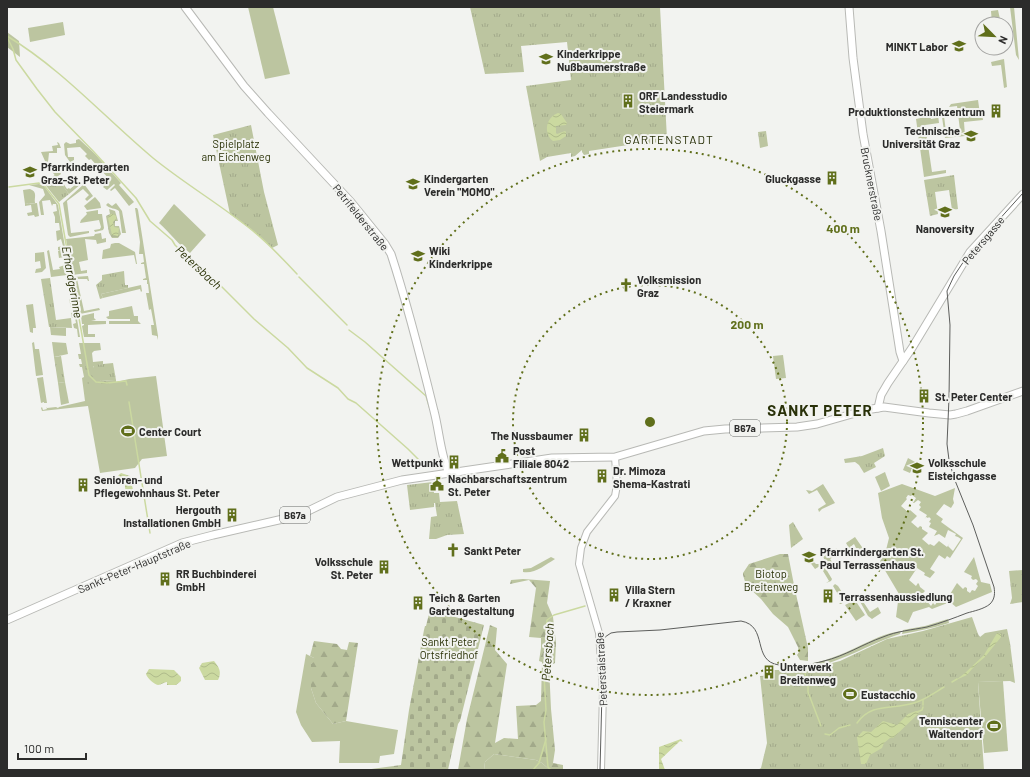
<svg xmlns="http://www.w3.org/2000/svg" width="1030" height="777" font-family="Barlow,sans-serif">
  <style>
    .green { fill: #bcc5a0; fill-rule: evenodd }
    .forest { fill: url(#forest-firs) }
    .wetland { fill: url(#wetland-marsh) }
    .cemetery { fill: url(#cemetery-stones) }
    .park { fill: url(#park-tufts) }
    .water { fill: url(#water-waves) }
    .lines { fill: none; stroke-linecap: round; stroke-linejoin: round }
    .stream { stroke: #cbd9a0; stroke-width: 1.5 }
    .minor-casing { stroke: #b8b9b5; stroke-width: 8 }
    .major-casing { stroke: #b8b9b5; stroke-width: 9 }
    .minor { stroke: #fff; stroke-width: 6 }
    .major { stroke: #fff; stroke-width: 7 }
    .tram { stroke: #5d5e5c; stroke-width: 1 }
    .ring { fill: none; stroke: #606f1b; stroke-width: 2; stroke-dasharray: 2 4 }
    .labels { text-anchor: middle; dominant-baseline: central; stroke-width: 4; stroke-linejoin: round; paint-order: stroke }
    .shield { fill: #f2f3f0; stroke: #676866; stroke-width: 1 }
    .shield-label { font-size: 10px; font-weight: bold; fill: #2c2c2b }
    .poi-label { font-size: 11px; font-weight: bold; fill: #2c2c2b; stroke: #f2f3f0; text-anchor: start }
    .park-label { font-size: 11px; fill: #272f03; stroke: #f2f3f0 }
    .street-label { font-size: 11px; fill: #2c2c2b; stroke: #f2f3f0 }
    .neighbourhood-label { font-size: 12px; letter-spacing: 1px; fill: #293109; stroke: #f2f3f0 }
    .water-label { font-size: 12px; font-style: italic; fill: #2a3206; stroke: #f2f3f0 }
    .district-label { font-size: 15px; font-weight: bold; letter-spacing: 1px; fill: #293109; stroke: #f2f3f0 }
    .centre { fill: #606f1b; stroke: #f2f3f0; stroke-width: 2 }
    .ring-label { font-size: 12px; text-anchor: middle; font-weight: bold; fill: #606f1b; stroke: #f2f3f0; stroke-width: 4; stroke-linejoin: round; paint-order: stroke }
  </style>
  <defs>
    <pattern id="forest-firs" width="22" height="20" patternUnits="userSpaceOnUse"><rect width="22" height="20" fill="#bcc5a0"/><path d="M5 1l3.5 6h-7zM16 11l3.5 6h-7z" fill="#a2a98a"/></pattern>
    <pattern id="wetland-marsh" width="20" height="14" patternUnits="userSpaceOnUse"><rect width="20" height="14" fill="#bcc5a0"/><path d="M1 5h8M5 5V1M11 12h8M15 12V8" fill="none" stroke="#a2a98a"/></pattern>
    <pattern id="cemetery-stones" width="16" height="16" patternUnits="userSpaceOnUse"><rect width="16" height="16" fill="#bcc5a0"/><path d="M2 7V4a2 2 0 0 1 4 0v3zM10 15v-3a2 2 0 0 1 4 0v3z" fill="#a2a98a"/></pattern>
    <pattern id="park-tufts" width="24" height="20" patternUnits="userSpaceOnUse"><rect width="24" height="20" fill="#bcc5a0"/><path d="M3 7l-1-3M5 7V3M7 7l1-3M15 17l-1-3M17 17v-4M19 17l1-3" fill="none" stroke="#a2a98a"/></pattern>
    <pattern id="water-waves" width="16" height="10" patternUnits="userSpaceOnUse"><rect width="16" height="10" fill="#cbd9a0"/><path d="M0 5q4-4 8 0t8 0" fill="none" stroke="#aeba8a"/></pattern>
  </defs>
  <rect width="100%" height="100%" fill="#f2f3f0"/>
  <g class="green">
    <polygon points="248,7 273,7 290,74 265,79"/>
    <polygon points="1010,7 1014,7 1019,60 1016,55"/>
    <polygon points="998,10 1001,24 992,24 991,11"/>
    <polygon points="63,22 65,35 30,42 28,28"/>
    <polygon points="7,32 19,41 20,57 7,47"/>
    <polygon points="1004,59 1007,87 1004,88 1001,65 992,66 991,62"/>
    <polygon points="978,100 980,114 982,114 983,120 964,122 965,136 945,138 941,110 943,108 946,132 960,130 957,106 949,107 951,104"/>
    <polygon points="937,115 938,115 939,123 925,125 932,172 946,170 946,173 924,177 916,119 930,116 931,119 937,118"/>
    <polygon points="79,139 95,154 121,183 119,185 134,202 129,206 115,188 111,191 110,190 115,185 114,184 107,190 103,187 110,180 91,159 89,160 85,156 87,154 80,147 67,148 68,157 74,157 74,160 70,162 65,155 64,144 66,142 70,144 76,143 76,140"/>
    <polygon points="57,142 59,143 61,148 57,148 57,153 49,153 48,162 56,172 59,170 61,174 58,176 67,189 69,188 70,189 75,185 74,184 76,183 72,178 75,176 81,184 69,194 44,161 45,161 41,152 53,151 52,146 58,145"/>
    <polygon points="39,184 44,186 58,205 80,337 78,337 77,329 74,328 73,324 76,323 75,318 72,318 71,313 74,312 73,308 71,308 69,299 72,298 67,275 51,277 47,251 49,250 53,270 60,269 59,267 65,265 64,257 59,258 58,251 60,250 58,250 58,247 63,246 61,239 57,241 56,231 60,230 59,223 55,223 55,217 53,212 57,211 56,204 53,204 52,206 50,200 42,201 44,215 41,215 39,202 45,195 43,189 29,185"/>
    <polygon points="84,184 93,196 87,201 85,199 89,195 83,189 67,201 71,233 89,231 89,233 70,237 68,235 63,203"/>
    <polygon points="95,197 100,203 101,208 87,210 84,206"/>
    <polygon points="37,203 39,216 35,217 34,215 28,216 27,213 32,212 31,205 25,206 25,204"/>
    <path d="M108 203 112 206 116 203 122 211 126 233H122L119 211C115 208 110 209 106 205Z"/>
    <path d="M174 204 206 235 190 253C179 245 170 233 159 223Z"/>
    <polygon points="135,208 137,208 138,210 158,336 158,340 157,336 152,335 151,325 154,325 151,309 149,310 146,293 149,293 148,284 145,284 147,284 147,280 143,280 143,279 146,278 144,264 141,264 141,263 144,262 143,254 139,254 140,242"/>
    <polygon points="98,210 98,214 102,214 104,228 103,230 95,232 94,230 100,229 101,227 99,220 80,223 81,220 87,214 86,212"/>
    <polygon points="101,233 102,239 106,238 106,242 97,244 96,240 85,239 88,260 79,262 81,271 87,270 87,273 72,275 66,239 94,236 95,234"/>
    <polygon points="115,243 119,243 135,252 137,264 136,264 134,255 102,259 103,250 110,248 111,244"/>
    <polygon points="44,252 46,268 42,272 35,273 36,269 41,268 40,261 35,262 35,253"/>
    <polygon points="88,276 89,281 88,281 87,279 77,279 84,311 99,308 100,310 80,314 74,277"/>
    <polygon points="141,285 142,291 141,292 140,289 103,298 101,294"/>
    <polygon points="33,304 36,328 33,328 33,333 30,332 26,305"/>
    <polygon points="132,306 134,316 138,316 138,321 141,324 109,324 109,321 130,321 130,319 108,319 106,317 109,316 109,311"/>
    <polygon points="94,313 94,318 96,320 91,321 106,321 106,324 88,325 88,334 95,334 95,337 84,337 82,326 84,325 84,324 82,324 81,316"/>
    <polygon points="50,327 66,328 66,336 51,335"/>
    <polygon points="34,342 35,349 39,349 43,375 36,376 32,343"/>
    <polygon points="52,342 66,343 68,354 54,357"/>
    <polygon points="79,343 100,343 101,350 94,351 92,353 93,362 103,361 103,364 93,366 101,381 116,380 116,382 129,379 156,376 167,456 142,459 135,468 100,473 88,406 42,411 41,408 42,407 43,410 47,409 46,407 47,408 56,407 58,408 59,407 85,401 82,378 84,377 82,367 80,367 79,364 82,364 81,359 79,359 78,354 81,354"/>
    <polygon points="783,355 786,378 776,379 773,356"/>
    <polygon points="43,377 47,403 44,403 44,402 41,403 37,378"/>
    <polygon points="65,382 69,403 61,405 58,383"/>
    <polygon points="908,458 915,462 910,473 903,470"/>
    <polygon points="885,472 890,486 881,491 875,477"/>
    <polygon points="823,484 835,503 822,509 819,512 818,509 826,504 817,490 809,494 806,490 812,491"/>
    <path d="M902 484 935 496 955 488 953 499 954 503 951 508 944 504 936 514 943 519 941 522 963 538 950 558 947 556 945 559 939 555 930 569 935 572 930 578 924 575 925 573 917 568 909 580 916 586 918 583 919 584 920 587 925 591 919 597 925 603 926 600 931 606 933 603 935 605 939 599 937 597 940 594 947 599 957 583 963 589 965 587 967 588V591L970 593 972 590 975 591 978 586 976 584 978 581 976 579 973 580 971 578 972 576 964 572 974 557 981 582 990 584 992 592 956 607 950 602 932 609 929 607 913 612 908 623 896 617 899 594 880 562 882 556 886 550 889 538 882 518 878 493ZM908 495 911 496 912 495 916 498 913 503H914L918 500 921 502 919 505 921 507 919 510 927 515 924 520 926 517 928 518 929 517 931 519 929 522 931 523 929 527 937 531 934 536 939 534 945 538 948 530 956 534 955 536 958 537 961 539 953 551 948 546 950 543 947 547 939 541 934 546 930 544 929 545 922 539 928 533 922 529V527L920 526 918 528 911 522 917 516 910 510 908 512 901 506 907 499 906 498Z"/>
    <polygon points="855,537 864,550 849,558 846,554 856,548 854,544 849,548 846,543"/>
    <polygon points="837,548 840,553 830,559 833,563 838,560 840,564 831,570 823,557"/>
    <path d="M551 557 555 559C545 565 535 574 523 572V569L531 568Z"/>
    <polygon points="811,559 816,564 823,564 832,579 831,581 826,583 829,581 820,566 815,569 809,561"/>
    <polygon points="835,584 838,586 847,600 841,604 839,604 842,601 833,586"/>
    <polygon points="860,597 870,612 878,607 881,613 872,619 868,616 858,598"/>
    <polygon points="855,600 865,615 856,621 845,605"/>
    <path d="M948 619 949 623C933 628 918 631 902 634L903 630 925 626Z"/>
    <path d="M901 631 900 634C868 644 840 664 806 668V664C833 661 855 647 879 637 886 634 894 632 901 631Z"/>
    <polygon points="306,654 314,658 314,663 311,664 311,688 316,703 333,724 346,721 398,730 394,754 380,756 379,763 339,763 340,741 312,742 301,725 296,712"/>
    <polygon points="1003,681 1008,751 984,753 978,682"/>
    <polygon points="494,754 536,760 542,763 550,770 484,770 485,762"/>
  </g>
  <g class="forest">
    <polygon points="780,554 788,554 794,585 808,648 808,661 800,660 797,655 799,652 798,647 788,627 773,614 761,599 749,588 746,585 743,575 743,573 749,564"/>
    <polygon points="523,579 550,581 547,603 553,617 556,643 555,663 549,666 551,709 555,750 553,763 563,765 563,770 550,770 542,763 536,760 494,754 485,762 484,770 458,770 467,719 490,625 497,628 495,650 507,664 495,743 504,738 518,739 516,706 536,705 541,701 542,662 539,661 541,648 541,638 529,637 536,588 529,580 510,584 511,580"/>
    <polygon points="314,641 337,644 341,649 347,650 349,642 358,643 346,721 333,724 316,703 311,688 311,664 314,662 314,658 310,656"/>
  </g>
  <g class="wetland">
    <polygon points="109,209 115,211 118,221 115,221 115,226 119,226 121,234 118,238 112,238 109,233 106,216 110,214"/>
    <path d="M85 366H88C93 383 100 382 116 380V383L88 386Z"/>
  </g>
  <polygon class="cemetery" points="430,610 484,625 460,721 458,724 448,770 364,770 401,765 409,710 424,630 425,626 426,626"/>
  <g class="park">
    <polygon points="470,7 660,7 667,139 663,141 643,145 641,143 589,151 589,154 584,155 582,152 582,150 575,156 571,157 571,153 547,157 540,161 526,86 571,80 567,42 521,46 524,72 485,74"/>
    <polygon points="251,125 264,192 278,245 272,248 252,230 230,214 213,135"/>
    <polygon points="766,131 768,146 760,148 758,132"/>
    <polygon points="55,175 69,194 59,202 43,182"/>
    <polygon points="954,175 958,209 952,210 949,190 935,192 938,214 930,216 924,180"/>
    <path d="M30 189C38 192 34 197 35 203L25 204 23 190Z"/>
    <polygon points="124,271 125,285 128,285 128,288 101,294 103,298 100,299 96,285 102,280 102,275"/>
    <polygon points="50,278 56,320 71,318 72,328 49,327 41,279"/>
    <polygon points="61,356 65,382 58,383 54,357"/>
    <polygon points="113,363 116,380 101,381 96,377 93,365"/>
    <polygon points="883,448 885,456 874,463 876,467 864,473 859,465 855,462 845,463 844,459 862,456"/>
    <polygon points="433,482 434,493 439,493 440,502 457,501 464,534 447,535 436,539 429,539 431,517 437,516 435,503 434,503 434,507 410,510 407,485"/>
    <polygon points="793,522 803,539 791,548 789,525"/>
    <polygon points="1023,570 1023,602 1010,604 1012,598 1009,571"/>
    <polygon points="972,617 978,634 980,637 985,633 1007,629 1010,643 1015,683 1010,681 978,682 984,770 758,770 761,768 767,743 760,676 773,675 774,670 788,670 820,666 840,661 887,639 923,631"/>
  </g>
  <g class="water">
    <path d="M558 113 561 114 567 123 566 125 556 126V133L557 134 565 131 566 132V136L560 140 553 141C543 133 546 117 558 113Z"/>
    <polygon points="111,214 113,214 116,216 116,219 113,222 114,227 119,228 118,236 112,235 108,218"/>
    <path d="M121 473 130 476 133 490 129 494 126 493C124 485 127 485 120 479L115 481 110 480 111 477H117Z"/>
    <polygon points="997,633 1001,634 1001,637 985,657 979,662 972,669 967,675 956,680 965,673 984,655"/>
    <path d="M214 661C219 667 222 672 218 680H205L199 668 202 663Z"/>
    <path d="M149 669 174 670 181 677V681L176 685H167V682C164 682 161 685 158 685 154 684 147 678 146 674Z"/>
    <polygon points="916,711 919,711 918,714 893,738 890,738 884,743 882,748 870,755 866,764 861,764 857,737 863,731 871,732 883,721 897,725 908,714"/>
    <polygon points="681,739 683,742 680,741 661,759 665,770 659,770 659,747"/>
  </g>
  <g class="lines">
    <g class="stream">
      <path d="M7 36C62 69 104 117 153 158 185 184 221 205 253 231 269 244 283 259 297 274"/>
      <polyline points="7,37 13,49 16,60 37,89 55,112 94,152 136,198 150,221 172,240 175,245 183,253 206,271 254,319 288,348 307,368 338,388 348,399 356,403 408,449 425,466"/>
      <polyline points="9,187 39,183 43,184 59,204 89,375 96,382 107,383 126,381 127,385"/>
      <polyline points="299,277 347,325"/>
      <polyline points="349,330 365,342 426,396 430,409"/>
      <polyline points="129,402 150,533"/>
      <polyline points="805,673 808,683 808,692 821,726"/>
      <polyline points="952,682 957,679"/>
      <polyline points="923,700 923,705"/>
      <polyline points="917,712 922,710 923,707"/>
      <path d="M857 723C872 702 892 710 914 703 925 700 934 693 944 687"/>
      <polyline points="825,734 830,735 839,728 850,725"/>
      <polyline points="533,770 539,763 546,739"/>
      <polyline points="551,770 548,767 544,722 546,710 544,675 550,647 546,633 547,620 554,615 585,606"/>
    </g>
    <g class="minor-casing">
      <polyline id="minor" points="601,770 603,692 599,633 579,564 581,548 587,532 615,496 617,485 615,457"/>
    </g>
    <g class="major-casing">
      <g id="major">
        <path d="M185 7 244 86 268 113 351 202 385 244 391 254C408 306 421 358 434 411 439 429 441 458 449 473"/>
        <polyline points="849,7 853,58 863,134 881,231 900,352 903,361"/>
        <polyline points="878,408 881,395 888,383 912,348 970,252 1023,194"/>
        <polyline points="7,620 182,543 213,535 283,519 306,512 337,497 402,480 552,458 615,457 704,431 725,429 797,427 817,424 866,410 884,407 929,413 950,415 956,414 967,411 1023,391"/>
      </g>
    </g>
    <use href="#minor" class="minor"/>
    <use href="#major" class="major"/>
    <path class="tram" d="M600 770 602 692 600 648 602 643 605 637 611 633 617 632 660 630 741 621C769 626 751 661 779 665 794 667 810 665 824 661 845 656 863 644 883 637 897 631 912 630 927 627 941 623 954 618 967 613 974 611 984 609 990 604 995 599 995 593 994 587L973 525 954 478 949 460 947 444 949 398 950 325 947 291 954 276 970 252 1023 193"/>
  </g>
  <g class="ring">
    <circle cx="650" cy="422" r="137"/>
    <circle cx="650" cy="422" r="273"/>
  </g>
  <defs>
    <g id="university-bare" transform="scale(1.08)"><path d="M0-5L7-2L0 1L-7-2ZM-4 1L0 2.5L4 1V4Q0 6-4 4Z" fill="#606f1b" stroke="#f2f3f0" stroke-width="2.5" paint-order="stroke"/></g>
    <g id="school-bare" transform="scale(1.08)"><path d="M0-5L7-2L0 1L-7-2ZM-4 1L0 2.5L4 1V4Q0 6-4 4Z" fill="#606f1b" stroke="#f2f3f0" stroke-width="2.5" paint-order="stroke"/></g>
    <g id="building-bare" transform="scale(1.08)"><path d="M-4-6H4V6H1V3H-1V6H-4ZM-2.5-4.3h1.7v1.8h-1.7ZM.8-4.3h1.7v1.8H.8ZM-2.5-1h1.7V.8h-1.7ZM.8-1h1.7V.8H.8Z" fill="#606f1b" stroke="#f2f3f0" stroke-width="2.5" paint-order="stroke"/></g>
    <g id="church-bare" transform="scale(1.08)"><path d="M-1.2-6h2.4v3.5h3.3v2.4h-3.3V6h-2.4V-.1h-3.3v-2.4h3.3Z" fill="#606f1b" stroke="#f2f3f0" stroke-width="2.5" paint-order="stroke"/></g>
    <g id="stadium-bare" transform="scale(1.08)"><path d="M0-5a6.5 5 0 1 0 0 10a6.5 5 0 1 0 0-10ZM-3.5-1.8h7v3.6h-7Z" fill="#606f1b" stroke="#f2f3f0" stroke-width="2.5" paint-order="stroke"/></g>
    <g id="civic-bare" transform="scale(1.08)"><path d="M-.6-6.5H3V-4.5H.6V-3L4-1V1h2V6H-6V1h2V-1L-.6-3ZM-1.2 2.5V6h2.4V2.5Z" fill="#606f1b" stroke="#f2f3f0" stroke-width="2.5" paint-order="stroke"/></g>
  </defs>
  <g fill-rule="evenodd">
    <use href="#university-bare" x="959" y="46"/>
    <use href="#school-bare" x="546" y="59"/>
    <use href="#building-bare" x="628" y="101"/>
    <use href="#building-bare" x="996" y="111"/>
    <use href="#university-bare" x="971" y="136"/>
    <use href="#school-bare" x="30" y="172"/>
    <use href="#building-bare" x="832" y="178"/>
    <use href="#school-bare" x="413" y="184"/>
    <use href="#school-bare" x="945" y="212"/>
    <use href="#school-bare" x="418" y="256"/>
    <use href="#church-bare" x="626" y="285"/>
    <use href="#building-bare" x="924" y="396"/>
    <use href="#stadium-bare" x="128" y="431"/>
    <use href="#building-bare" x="584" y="435"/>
    <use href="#civic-bare" x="502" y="456"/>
    <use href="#building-bare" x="454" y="462"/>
    <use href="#school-bare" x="917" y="468"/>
    <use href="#building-bare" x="602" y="476"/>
    <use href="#civic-bare" x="437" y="484"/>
    <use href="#building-bare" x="83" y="485"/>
    <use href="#building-bare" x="232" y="515"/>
    <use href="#church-bare" x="453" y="550"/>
    <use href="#school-bare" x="809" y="557"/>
    <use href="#building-bare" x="384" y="567"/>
    <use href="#building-bare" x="165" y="579"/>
    <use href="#building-bare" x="614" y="595"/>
    <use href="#building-bare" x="828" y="596"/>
    <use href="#building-bare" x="418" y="603"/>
    <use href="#building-bare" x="769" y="672"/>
    <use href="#stadium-bare" x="850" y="694"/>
    <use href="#stadium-bare" x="994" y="726"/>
  </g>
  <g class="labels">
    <g class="shield">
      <rect x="730" y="420" width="30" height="16" rx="3"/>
      <rect x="280" y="507" width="30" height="16" rx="3"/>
    </g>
    <g class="shield-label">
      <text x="745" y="428">B67a</text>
      <text x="295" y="515">B67a</text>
    </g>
    <g class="poi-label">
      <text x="948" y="46" text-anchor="end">MINKT Labor</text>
      <text x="557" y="53">Kinderkrippe<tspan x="557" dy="13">Nußbaumerstraße</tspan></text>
      <text x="639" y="95">ORF Landesstudio<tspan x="639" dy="13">Steiermark</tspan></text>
      <text x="985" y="111" text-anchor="end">Produktionstechnikzentrum</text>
      <text x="960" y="130" text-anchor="end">Technische<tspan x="960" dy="13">Universität Graz</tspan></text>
      <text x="41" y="166">Pfarrkindergarten<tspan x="41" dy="13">Graz-St. Peter</tspan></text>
      <text x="424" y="178">Kindergarten<tspan x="424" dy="13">Verein "MOMO"</tspan></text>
      <text x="821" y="178" text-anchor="end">Gluckgasse</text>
      <text x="945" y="228" text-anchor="middle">Nanoversity</text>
      <text x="429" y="250">Wiki<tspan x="429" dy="13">Kinderkrippe</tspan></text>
      <text x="637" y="279">Volksmission<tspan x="637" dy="13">Graz</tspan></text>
      <text x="935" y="396">St. Peter Center</text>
      <text x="139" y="431">Center Court</text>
      <text x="573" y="435" text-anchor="end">The Nussbaumer</text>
      <text x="513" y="450">Post<tspan x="513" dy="13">Filiale 8042</tspan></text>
      <text x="443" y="462" text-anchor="end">Wettpunkt</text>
      <text x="928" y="462">Volksschule<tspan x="928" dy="13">Eisteichgasse</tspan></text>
      <text x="613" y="470">Dr. Mimoza<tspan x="613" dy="13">Shema-Kastrati</tspan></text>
      <text x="448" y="478">Nachbarschaftszentrum<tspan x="448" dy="13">St. Peter</tspan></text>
      <text x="94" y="479">Senioren- und<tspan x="94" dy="13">Pflegewohnhaus St. Peter</tspan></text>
      <text x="221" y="509" text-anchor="end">Hergouth<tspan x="221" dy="13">Installationen GmbH</tspan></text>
      <text x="464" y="550">Sankt Peter</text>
      <text x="820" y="551">Pfarrkindergarten St.<tspan x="820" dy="13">Paul Terrassenhaus</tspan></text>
      <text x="373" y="561" text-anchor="end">Volksschule<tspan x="373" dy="13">St. Peter</tspan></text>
      <text x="176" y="573">RR Buchbinderei<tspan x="176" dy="13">GmbH</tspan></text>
      <text x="625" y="589">Villa Stern<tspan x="625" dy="13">/ Kraxner</tspan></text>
      <text x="839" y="596">Terrassenhaussiedlung</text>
      <text x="429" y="597">Teich &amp; Garten<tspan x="429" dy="13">Gartengestaltung</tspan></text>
      <text x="780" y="666">Unterwerk<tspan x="780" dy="13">Breitenweg</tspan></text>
      <text x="861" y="694">Eustacchio</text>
      <text x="983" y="720" text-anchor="end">Tenniscenter<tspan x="983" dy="13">Waltendorf</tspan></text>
    </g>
    <g class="park-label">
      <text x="236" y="143">Spielplatz<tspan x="236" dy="13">am Eichenweg</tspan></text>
      <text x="771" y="573">Biotop<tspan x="771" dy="13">Breitenweg</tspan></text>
      <text x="449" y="641">Sankt Peter<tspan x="449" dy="13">Ortsfriedhof</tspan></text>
    </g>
    <g class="street-label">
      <text transform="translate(872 184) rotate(79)">Brucknerstraße</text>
      <text transform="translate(361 217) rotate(51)">Petrifelderstraße</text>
      <text transform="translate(983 240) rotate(-50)">Petersgasse</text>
      <text transform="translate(134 566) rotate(-23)">Sankt-Peter-Hauptstraße</text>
      <text transform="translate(601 669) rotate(-93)">Peterstalstraße</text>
    </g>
    <g class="neighbourhood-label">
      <text x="669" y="139">GARTENSTADT</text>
    </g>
    <g class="water-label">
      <text transform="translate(199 267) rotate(43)">Petersbach</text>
      <text transform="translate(73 282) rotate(80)">Erhardgerinne</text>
      <text transform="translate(547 652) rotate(-86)">Petersbach</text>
    </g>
    <g class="district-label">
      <text x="820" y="410">SANKT PETER</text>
    </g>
  </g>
  <circle cx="650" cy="422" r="6" class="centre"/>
  <g class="ring-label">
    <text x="843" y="233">400 m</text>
    <text x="747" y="329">200 m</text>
  </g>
  <rect width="1030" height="777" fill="none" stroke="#2c2c2b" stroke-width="16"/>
  <g transform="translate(994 36) rotate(114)"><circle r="19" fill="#f2f3f0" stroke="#a3a3a1"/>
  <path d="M0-3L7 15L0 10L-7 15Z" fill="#606f1b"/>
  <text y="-6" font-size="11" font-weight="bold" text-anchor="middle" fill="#2c2c2b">N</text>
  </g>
  <path d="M18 753v6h68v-6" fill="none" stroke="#2c2c2b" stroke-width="2"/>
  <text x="24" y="753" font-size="12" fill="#2c2c2b" stroke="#f2f3f0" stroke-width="3" paint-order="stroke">100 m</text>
</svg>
